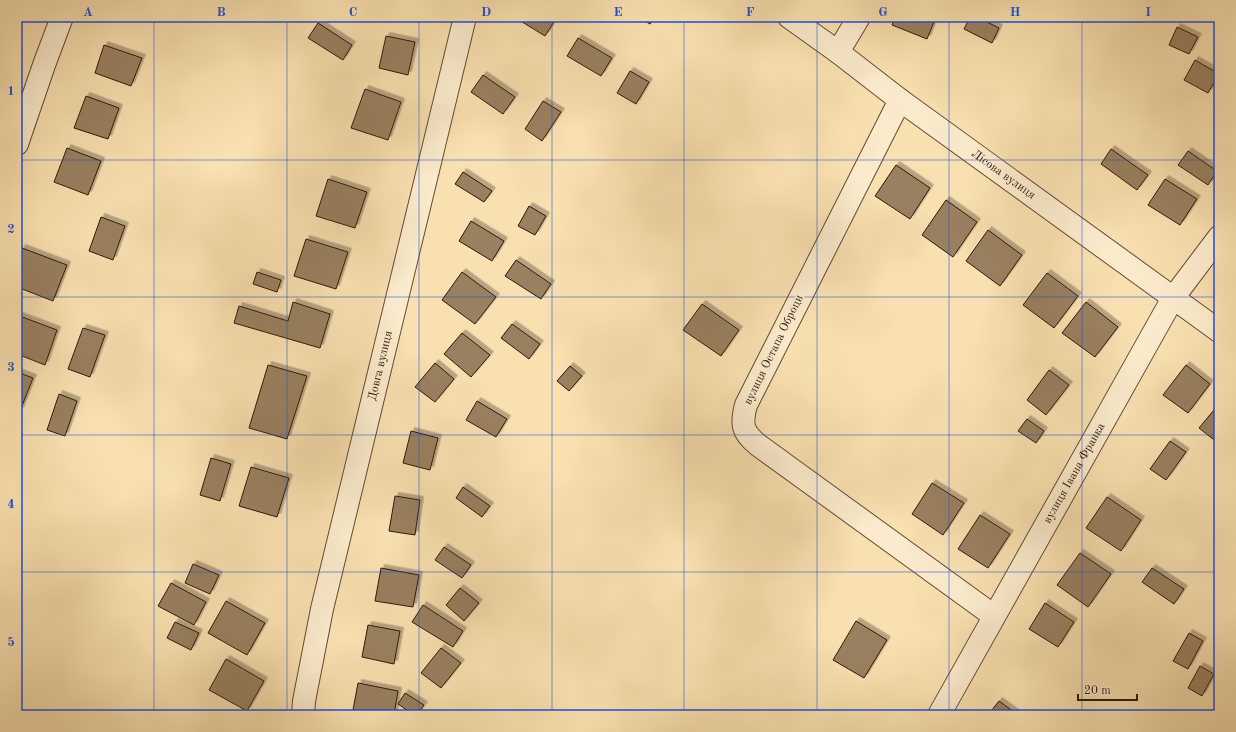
<svg xmlns="http://www.w3.org/2000/svg" width="1236" height="732" font-family="'Old Standard TT',serif">
  <style>
    .building { fill: #998060; stroke: #301709; filter: url(#shadow) }
    .lines { fill: none; stroke-linecap: round; stroke-linejoin: round }
    .minor-casing { stroke: #624933; stroke-width: 24 }
    .minor { stroke: #fbebcc; stroke-width: 22 }
    .grid { fill: none; stroke: #1d4ed8; stroke-width: 1; stroke-opacity: 0.55 }
    .labels { text-anchor: middle; dominant-baseline: central; stroke-width: 3; stroke-linejoin: round; paint-order: stroke }
    .street-label { font-size: 12px; fill: #301709; stroke: #fbebcc }
    .neatline { fill: none; stroke: #1d4ed8; stroke-width: 1.5 }
    .grid-label { font-size: 13px; text-anchor: middle; font-weight: bold; fill: #1d4ed8 }
  </style>
  <defs>
    <filter id="shadow"><feDropShadow dx="3.5" dy="-3.5" stdDeviation="0" flood-color="#0004"/></filter>
  </defs>
  <rect width="100%" height="100%" fill="#f9e0b0"/>
  <filter id="stains"><feTurbulence type="fractalNoise" baseFrequency=".005" numOctaves="4"/><feColorMatrix values="0 0 0 0 .2 0 0 0 0 .09 0 0 0 0 .02 0 0 0 .5 -.17"/></filter>
  <radialGradient id="worn" r=".72"><stop offset=".6" stop-color="#630" stop-opacity="0"/><stop offset="1" stop-color="#630" stop-opacity=".3"/></radialGradient>
  <g class="building">
    <polygon points="514,17 557,17 545,36"/>
    <polygon points="638,17 655,17 650,24"/>
    <polygon points="895,17 936,17 927,39 892,25"/>
    <polygon points="970,17 977,17 999,28 992,43 964,29"/>
    <polygon points="318,23 352,45 343,60 308,38"/>
    <polygon points="1177,27 1198,37 1189,54 1169,45"/>
    <polygon points="386,36 415,42 408,75 379,68"/>
    <polygon points="578,38 612,58 601,76 567,56"/>
    <polygon points="104,45 142,58 131,86 95,73"/>
    <polygon points="1195,60 1219,74 1208,93 1184,80"/>
    <polygon points="630,71 649,82 636,104 617,93"/>
    <polygon points="483,75 515,97 503,114 471,92"/>
    <polygon points="365,89 401,102 388,140 351,128"/>
    <polygon points="86,96 119,108 108,139 74,128"/>
    <polygon points="543,101 561,112 542,141 525,129"/>
    <polygon points="67,148 101,161 88,195 54,182"/>
    <polygon points="1111,149 1148,175 1137,190 1101,164"/>
    <polygon points="1188,151 1217,171 1208,185 1178,165"/>
    <polygon points="896,165 930,188 910,219 875,196"/>
    <polygon points="463,172 492,191 484,202 455,184"/>
    <polygon points="328,179 367,192 355,228 316,216"/>
    <polygon points="1165,179 1197,199 1180,225 1148,205"/>
    <polygon points="946,200 977,222 953,257 922,235"/>
    <polygon points="529,206 546,216 535,235 518,226"/>
    <polygon points="101,217 125,226 113,260 89,251"/>
    <polygon points="471,221 504,241 492,261 459,241"/>
    <polygon points="988,230 1022,255 1000,286 966,261"/>
    <polygon points="306,239 348,252 336,289 294,276"/>
    <polygon points="22,248 67,265 53,301 17,287 17,260"/>
    <polygon points="516,260 551,284 541,299 505,276"/>
    <polygon points="257,272 281,280 277,292 253,284"/>
    <polygon points="462,272 496,297 475,324 442,300"/>
    <polygon points="1047,273 1078,296 1054,328 1023,305"/>
    <polygon points="293,302 330,314 320,348 234,323 239,306 288,321"/>
    <polygon points="1086,302 1118,327 1095,357 1062,333"/>
    <polygon points="702,304 739,330 721,356 683,330"/>
    <polygon points="17,315 57,330 45,365 17,354"/>
    <polygon points="512,324 540,344 529,359 501,338"/>
    <polygon points="83,328 105,335 90,377 68,369"/>
    <polygon points="462,333 490,355 471,377 444,354"/>
    <polygon points="435,363 454,379 435,402 415,387"/>
    <polygon points="268,365 307,376 287,439 249,428"/>
    <polygon points="1186,365 1210,384 1188,413 1163,395"/>
    <polygon points="570,366 582,376 569,391 557,381"/>
    <polygon points="1049,370 1069,385 1046,415 1027,400"/>
    <polygon points="17,372 33,378 20,411 17,410"/>
    <polygon points="59,394 77,401 65,436 47,430"/>
    <polygon points="477,401 507,419 496,437 466,420"/>
    <polygon points="1219,404 1219,444 1199,428"/>
    <polygon points="1027,419 1044,431 1036,443 1018,431"/>
    <polygon points="411,431 438,438 430,470 403,463"/>
    <polygon points="1170,441 1186,452 1166,480 1150,469"/>
    <polygon points="211,458 231,464 220,501 200,495"/>
    <polygon points="251,467 289,478 277,517 239,506"/>
    <polygon points="932,483 964,503 943,535 912,514"/>
    <polygon points="463,487 490,506 482,517 456,498"/>
    <polygon points="395,496 420,500 415,535 389,531"/>
    <polygon points="1107,497 1141,520 1121,551 1086,528"/>
    <polygon points="980,515 1010,534 988,568 958,549"/>
    <polygon points="444,547 471,565 462,578 435,560"/>
    <polygon points="1080,553 1111,574 1088,607 1057,585"/>
    <polygon points="193,564 219,575 210,594 185,583"/>
    <polygon points="381,568 419,575 413,607 375,601"/>
    <polygon points="1152,568 1184,589 1174,604 1142,582"/>
    <polygon points="171,583 206,602 194,625 158,606"/>
    <polygon points="460,588 479,603 464,621 446,605"/>
    <polygon points="226,601 265,623 247,655 208,633"/>
    <polygon points="1045,603 1074,622 1058,647 1029,629"/>
    <polygon points="423,605 463,631 453,647 412,622"/>
    <polygon points="856,621 887,640 864,678 833,660"/>
    <polygon points="175,622 199,633 191,650 167,638"/>
    <polygon points="368,625 400,631 394,664 362,657"/>
    <polygon points="1189,633 1203,641 1188,669 1173,661"/>
    <polygon points="441,648 461,663 441,688 421,673"/>
    <polygon points="226,659 264,681 247,711 209,690"/>
    <polygon points="1200,666 1214,674 1202,696 1188,688"/>
    <polygon points="358,683 398,691 394,715 352,715"/>
    <polygon points="405,693 424,705 417,715 414,715 398,704"/>
    <polygon points="999,701 1018,715 988,715"/>
  </g>
  <g class="lines">
    <g class="minor-casing">
      <g id="minor">
        <path id="s1" d="M789 17 838 52 900 100 1219 331"/>
        <polyline points="838,52 859,17"/>
        <path d="M900 100 746 405C741 424 742 432 758 445L994 616"/>
        <polyline points="17,144 44,65 62,17"/>
        <path id="s2" d="M303 715 304 701 322 609 465 17"/>
        <path id="s3" d="M939 715 1173 298 1219 237"/>
      </g>
    </g>
    <use href="#minor" class="minor"/>
  </g>
  <path class="grid" d="M154 17V715M287 17V715M419 17V715M552 17V715M684 17V715M817 17V715M949 17V715M1082 17V715M17 160H1219M17 297H1219M17 435H1219M17 572H1219"/>
  <g class="labels">
    <g class="street-label">
      <text stroke="none"><textPath href="#s1" startOffset="266">Лісова вулиця</textPath></text>
      <text transform="translate(774 350) rotate(-64)">вулиця Остапа Оброци</text>
      <text stroke="none"><textPath href="#s2" startOffset="358">Довга вулиця</textPath></text>
      <text stroke="none"><textPath href="#s3" startOffset="277">вулиця Івана Франка</textPath></text>
    </g>
  </g>
  <rect width="1236" height="732" fill="none" stroke="#f9e0b0" stroke-width="44"/>
  <path d="M1078 694v6h59v-6" fill="none" stroke="#301709" stroke-width="2"/>
  <text x="1084" y="694" font-size="12" fill="#301709" stroke="#fbebcc" stroke-width="3" paint-order="stroke">20 m</text>
  <rect x="22" y="22" width="1192" height="688" class="neatline"/>
  <g class="grid-label">
    <text x="88" y="16">A</text>
    <text x="221" y="16">B</text>
    <text x="353" y="16">C</text>
    <text x="486" y="16">D</text>
    <text x="618" y="16">E</text>
    <text x="750" y="16">F</text>
    <text x="883" y="16">G</text>
    <text x="1015" y="16">H</text>
    <text x="1148" y="16">I</text>
    <text x="11" y="95">1</text>
    <text x="11" y="233">2</text>
    <text x="11" y="371">3</text>
    <text x="11" y="508">4</text>
    <text x="11" y="646">5</text>
  </g>
  <rect width="100%" height="100%" filter="url(#stains)"/>
  <rect width="100%" height="100%" fill="url(#worn)"/>
</svg>
